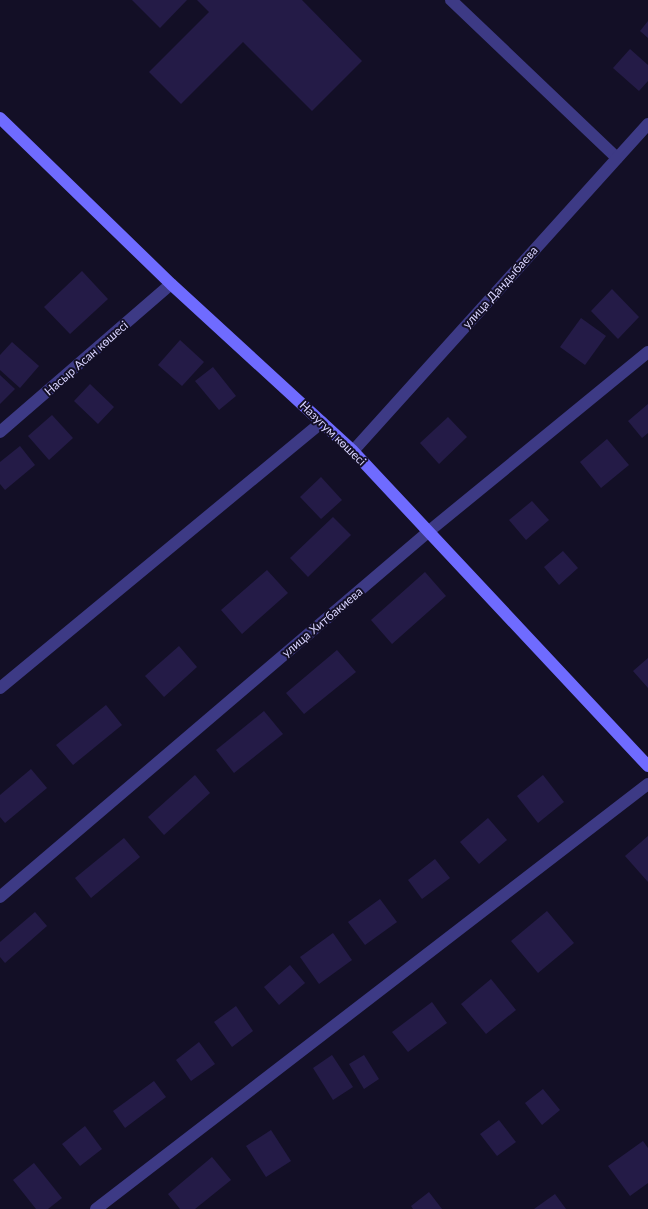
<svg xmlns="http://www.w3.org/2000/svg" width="648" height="1209" font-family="Lato,sans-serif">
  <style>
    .building { fill: #241b47 }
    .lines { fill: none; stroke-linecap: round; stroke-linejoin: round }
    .street { stroke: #3d3a85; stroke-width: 12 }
    .secondary { stroke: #6f6bff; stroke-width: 12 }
    .labels { text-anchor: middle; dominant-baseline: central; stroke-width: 4; stroke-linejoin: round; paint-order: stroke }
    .street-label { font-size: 12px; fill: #d9d4ff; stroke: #130f26 }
  </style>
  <rect width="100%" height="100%" fill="#130f26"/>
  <g class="building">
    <polygon points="132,0 187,0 160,28"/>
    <polygon points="197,0 302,0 362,61 312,111 243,42 181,104 149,72 209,12"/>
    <polygon points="648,21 648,38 640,31"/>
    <polygon points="630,49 648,65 648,81 639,91 613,68"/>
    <polygon points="82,271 108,299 70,334 44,307"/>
    <polygon points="612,289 639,317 618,339 591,311"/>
    <polygon points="581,318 606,336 585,365 560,347"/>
    <polygon points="180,340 204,362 182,386 158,365"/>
    <polygon points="12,342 39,366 20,388 0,370 0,355"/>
    <polygon points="213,367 236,396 219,410 195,381"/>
    <polygon points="0,375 15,389 0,404"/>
    <polygon points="90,384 114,407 98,424 74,401"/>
    <polygon points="648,404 648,433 642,438 628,421"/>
    <polygon points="52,415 73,438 49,460 28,436"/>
    <polygon points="448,417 467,437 439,464 420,443"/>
    <polygon points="607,439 629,465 601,488 580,462"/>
    <polygon points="20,446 35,465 5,490 0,484 0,462"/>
    <polygon points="321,477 342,500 321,519 300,497"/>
    <polygon points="532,501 549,520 526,540 509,520"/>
    <polygon points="333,517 351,535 308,577 290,558"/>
    <polygon points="563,551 578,568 559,585 544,567"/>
    <polygon points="267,570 288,593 242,634 221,610"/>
    <polygon points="425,572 446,596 392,644 371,620"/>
    <polygon points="179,646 197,667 164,697 145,676"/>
    <polygon points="337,650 356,672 304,714 286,693"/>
    <polygon points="648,658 648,688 633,671"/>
    <polygon points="106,705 122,725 73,765 56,745"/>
    <polygon points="264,711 283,734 234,773 216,750"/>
    <polygon points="31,769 47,788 5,823 0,817 0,795"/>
    <polygon points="195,775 210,793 164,835 148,817"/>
    <polygon points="543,775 564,802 538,823 517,796"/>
    <polygon points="488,818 507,840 479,864 460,842"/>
    <polygon points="648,836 648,882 625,856"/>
    <polygon points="124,838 140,857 91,898 75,878"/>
    <polygon points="435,859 450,878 422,899 408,880"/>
    <polygon points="380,899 397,922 365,945 348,922"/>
    <polygon points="547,911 574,943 538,973 511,941"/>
    <polygon points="35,912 47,926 5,963 0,957 0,942"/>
    <polygon points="333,933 352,960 319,984 300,957"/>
    <polygon points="290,965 305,983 279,1005 264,987"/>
    <polygon points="491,979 516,1010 486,1034 461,1004"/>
    <polygon points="432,1002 447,1023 408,1052 392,1032"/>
    <polygon points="236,1006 253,1031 232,1047 214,1022"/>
    <polygon points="199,1042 215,1064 191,1081 176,1060"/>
    <polygon points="332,1055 353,1087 333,1100 313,1068"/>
    <polygon points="364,1055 379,1079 364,1089 349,1064"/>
    <polygon points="154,1081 166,1097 125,1128 113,1111"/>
    <polygon points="543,1089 560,1110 542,1125 525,1103"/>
    <polygon points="499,1120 516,1142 497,1156 480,1134"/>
    <polygon points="85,1126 102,1149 80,1166 62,1144"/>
    <polygon points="271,1130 291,1161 266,1177 246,1146"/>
    <polygon points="643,1141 648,1148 648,1183 630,1196 608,1166"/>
    <polygon points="212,1157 231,1180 195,1209 180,1209 168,1194"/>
    <polygon points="34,1163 62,1198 48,1209 36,1209 13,1180"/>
    <polygon points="429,1192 442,1209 413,1209 411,1206"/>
    <polygon points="555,1194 566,1209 534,1209"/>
  </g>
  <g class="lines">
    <g class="street">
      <polyline points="451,0 617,158"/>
      <polyline points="0,432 171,284"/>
      <polyline points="353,451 648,124"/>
      <polyline points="0,688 322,422"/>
      <polyline points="0,897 428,532 648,352"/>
      <polyline points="96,1209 648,784"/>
    </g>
    <polyline class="secondary" points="0,118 171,284 353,451 648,766"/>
  </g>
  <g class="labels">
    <g class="street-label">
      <text transform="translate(500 287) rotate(-48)">улица Дандыбаева</text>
      <text transform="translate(86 358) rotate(-41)">Насыр Асан көшесі</text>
      <text transform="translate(333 433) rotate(44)">Назугум көшесі</text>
      <text transform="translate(322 622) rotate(-40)">улица Хитбакиева</text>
    </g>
  </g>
</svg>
